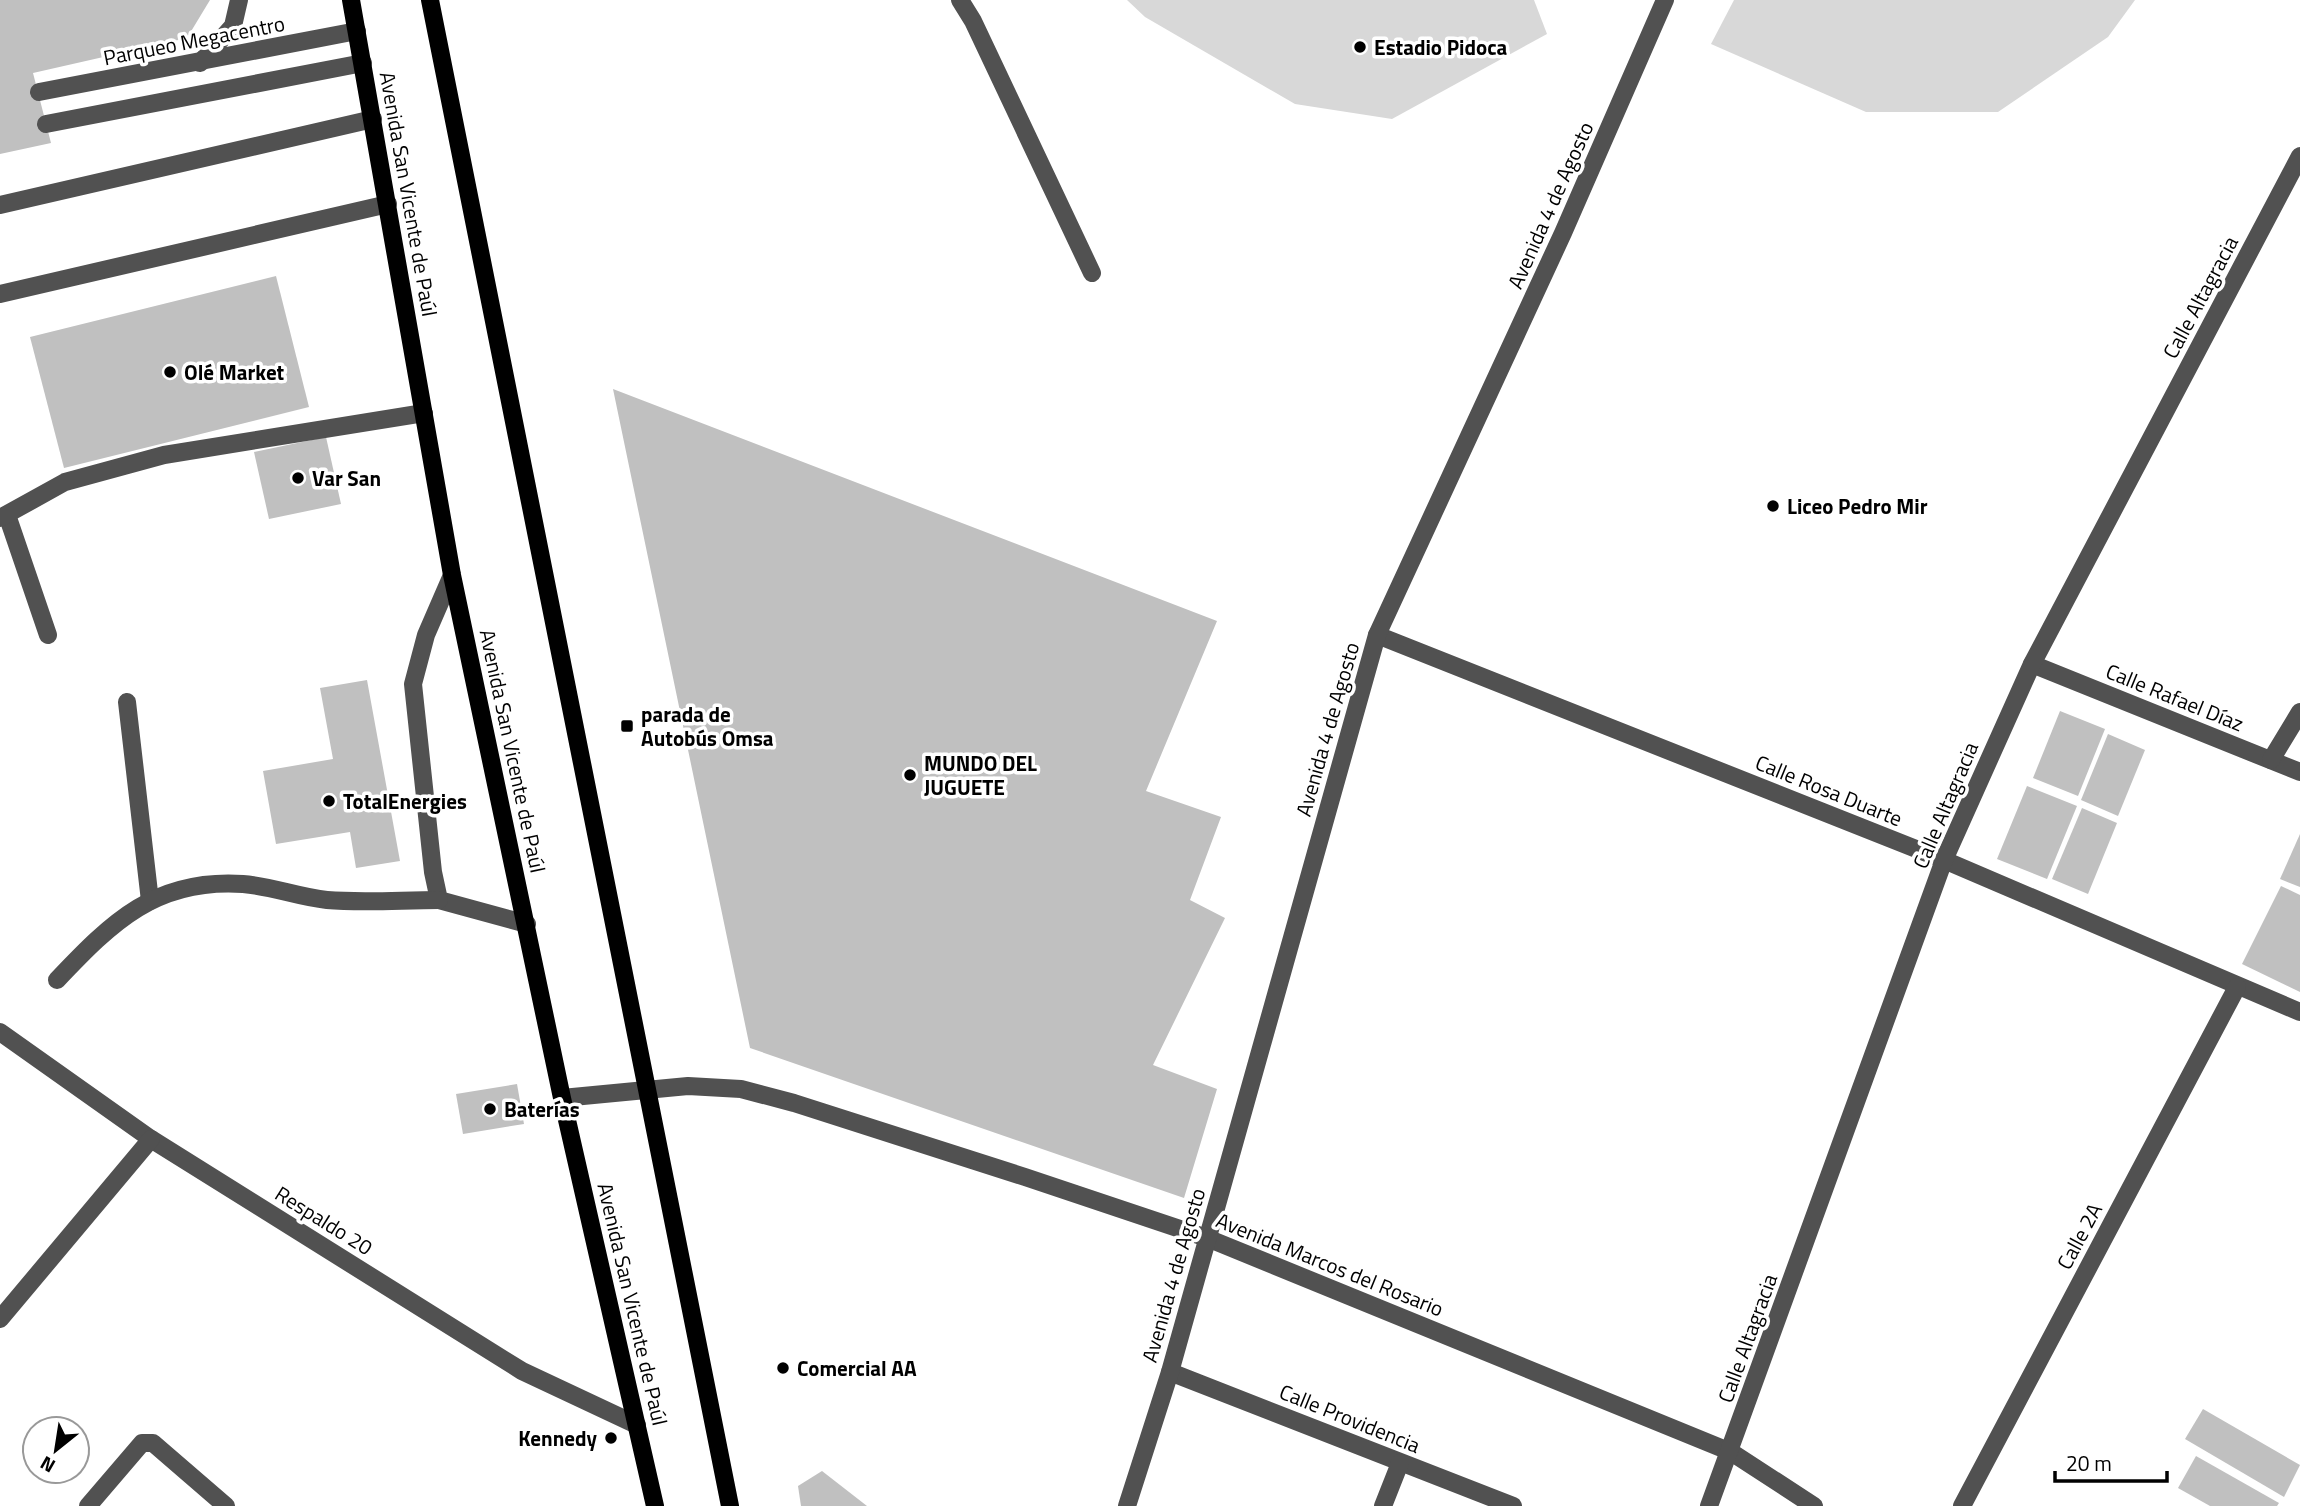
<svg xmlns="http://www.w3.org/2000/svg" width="2300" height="1506" viewBox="0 0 2300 1506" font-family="'Titillium Web',sans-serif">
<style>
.green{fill:#d8d8d8}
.building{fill:#c0c0c0}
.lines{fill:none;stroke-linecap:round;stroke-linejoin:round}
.minor{stroke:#515151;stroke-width:18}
.major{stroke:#000;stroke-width:18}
.poi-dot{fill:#000;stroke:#fff;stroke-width:2.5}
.labels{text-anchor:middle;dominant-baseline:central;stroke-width:7;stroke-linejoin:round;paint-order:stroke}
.street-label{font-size:21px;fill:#000;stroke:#fff}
.poi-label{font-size:21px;font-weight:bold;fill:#000;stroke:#fff;text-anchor:start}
</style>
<rect width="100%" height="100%" fill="#fff"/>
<g class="green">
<path d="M1127 0H1534L1547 34 1392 119 1295 104 1145 17Z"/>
<path d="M1734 0H2135L2108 37 1998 112H1866L1711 44Z"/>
</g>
<g class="building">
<path d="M0 0H210L187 38 33 73 51 143 0 154Z"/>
<path d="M276 276 309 407 64 468 30 337Z"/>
<path d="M613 389 1217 621 1146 791 1221 817 1190 900 1225 918 1153 1065 1217 1089 1184 1198 750 1048Z"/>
<path d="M326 437 341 504 269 519 254 452Z"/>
<path d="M367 680 400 861 356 868 350 832 276 844 263 771 333 759 320 688Z"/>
<path d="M2060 711 2105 729 2078 796 2033 778Z"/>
<path d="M2108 734 2145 750 2118 816 2081 800Z"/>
<path d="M2027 786 2077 806 2047 879 1997 859Z"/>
<path d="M2082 808 2117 823 2088 894 2052 879Z"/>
<path d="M2300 834V887L2280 879Z"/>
<path d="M2281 886 2300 895V992L2242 964Z"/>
<path d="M517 1084 524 1124 463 1134 456 1094Z"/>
<path d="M2203 1409 2300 1465 2284 1497 2185 1439Z"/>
<path d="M2196 1456 2279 1503 2277 1506H2210L2178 1488Z"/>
<path d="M822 1471 867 1506H801L798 1486Z"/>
</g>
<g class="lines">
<g class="minor">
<path d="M960 0 973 21 1092 273"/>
<path d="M200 63 233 26 239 0"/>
<path d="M39 92 357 31"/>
<path d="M46 124 363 63"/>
<path d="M0 205 373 119"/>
<path d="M0 294 388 204"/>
<path d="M7 515 48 635"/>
<path d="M0 518 65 482 164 455 424 413"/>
<path d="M452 575 426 635 413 684 433 872 439 900 527 924"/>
<path d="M1377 635 1944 860 2300 1012"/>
<path d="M2032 664 2300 772"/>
<path d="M127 702 150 901"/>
<path d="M2271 760 2300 712"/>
<path d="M57 980C112 922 156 878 243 884 271 886 298 897 327 900 363 903 402 900 439 900"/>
<path d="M0 1032 151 1139 522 1371 637 1425"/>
<path d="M562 1098 688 1086 741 1089 794 1103 1025 1177 1207 1238 1731 1452 1814 1506"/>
<path d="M0 1319 151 1139"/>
<path d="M1170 1372 1513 1506"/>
<path d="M88 1506 142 1443H153L226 1506"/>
<path d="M1127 1506 1170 1372 1377 635 1563 233 1665 0"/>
<path d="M1383 1506 1400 1463"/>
<path d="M1709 1506 1944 860 2032 664 2300 156"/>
<path d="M1962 1506 2237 987"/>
</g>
<g class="major">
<path d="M351 0 452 575 562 1098 655 1506"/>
<path d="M430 0 730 1506"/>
</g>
</g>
<g class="poi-dot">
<circle cx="1360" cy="47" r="7"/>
<circle cx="170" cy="372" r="7"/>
<circle cx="298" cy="478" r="7"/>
<circle cx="1773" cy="506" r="7"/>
<rect x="620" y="719" width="14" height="14" rx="3.5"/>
<circle cx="910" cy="775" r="7"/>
<circle cx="329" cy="801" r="7"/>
<circle cx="490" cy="1109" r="7"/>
<circle cx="783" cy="1368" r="7"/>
<circle cx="611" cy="1438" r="7"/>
</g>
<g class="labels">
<g class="street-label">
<text transform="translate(194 40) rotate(-11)">Parqueo Megacentro</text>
<text transform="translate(409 194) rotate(80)">Avenida San Vicente de Paúl</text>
<text transform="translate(1550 205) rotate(-66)">Avenida 4 de Agosto</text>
<text transform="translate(2200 297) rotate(-62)">Calle Altagracia</text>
<text transform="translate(2175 697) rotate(22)">Calle Rafael Díaz</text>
<text transform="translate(1327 729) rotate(-74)">Avenida 4 de Agosto</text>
<text transform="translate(513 751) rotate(78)">Avenida San Vicente de Paúl</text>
<text transform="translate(1829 790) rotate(22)">Calle Rosa Duarte</text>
<text transform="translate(1945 805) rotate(-67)">Calle Altagracia</text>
<text transform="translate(324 1220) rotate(32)">Respaldo 20</text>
<text transform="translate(2079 1236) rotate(-62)">Calle 2A</text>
<text transform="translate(1330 1264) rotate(22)">Avenida Marcos del Rosario</text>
<text transform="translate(1173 1275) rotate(-74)">Avenida 4 de Agosto</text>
<text transform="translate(633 1304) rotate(77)">Avenida San Vicente de Paúl</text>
<text transform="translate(1747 1338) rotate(-70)">Calle Altagracia</text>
<text transform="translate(1350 1418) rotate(22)">Calle Providencia</text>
</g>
<g class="poi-label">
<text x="1374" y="47">Estadio Pidoca</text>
<text x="184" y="372">Olé Market</text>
<text x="312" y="478">Var San</text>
<text x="1787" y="506">Liceo Pedro Mir</text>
<text x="641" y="714">parada de<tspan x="641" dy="24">Autobús Omsa</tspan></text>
<text x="924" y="763">MUNDO DEL<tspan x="924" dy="24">JUGUETE</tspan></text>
<text x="343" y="801">TotalEnergies</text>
<text x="504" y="1109">Baterías</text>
<text x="797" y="1368">Comercial AA</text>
<text x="597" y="1438" text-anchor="end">Kennedy</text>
</g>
</g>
<g transform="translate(56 1450) rotate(210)"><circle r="33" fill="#ffffff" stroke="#999999" stroke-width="2"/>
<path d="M0-5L12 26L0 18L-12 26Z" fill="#000000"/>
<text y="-10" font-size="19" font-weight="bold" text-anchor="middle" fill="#000000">N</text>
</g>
<path d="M2055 1471v10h112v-10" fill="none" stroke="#000000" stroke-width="3.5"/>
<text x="2066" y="1471" font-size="21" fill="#000000" stroke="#ffffff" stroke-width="5" paint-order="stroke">20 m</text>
</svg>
